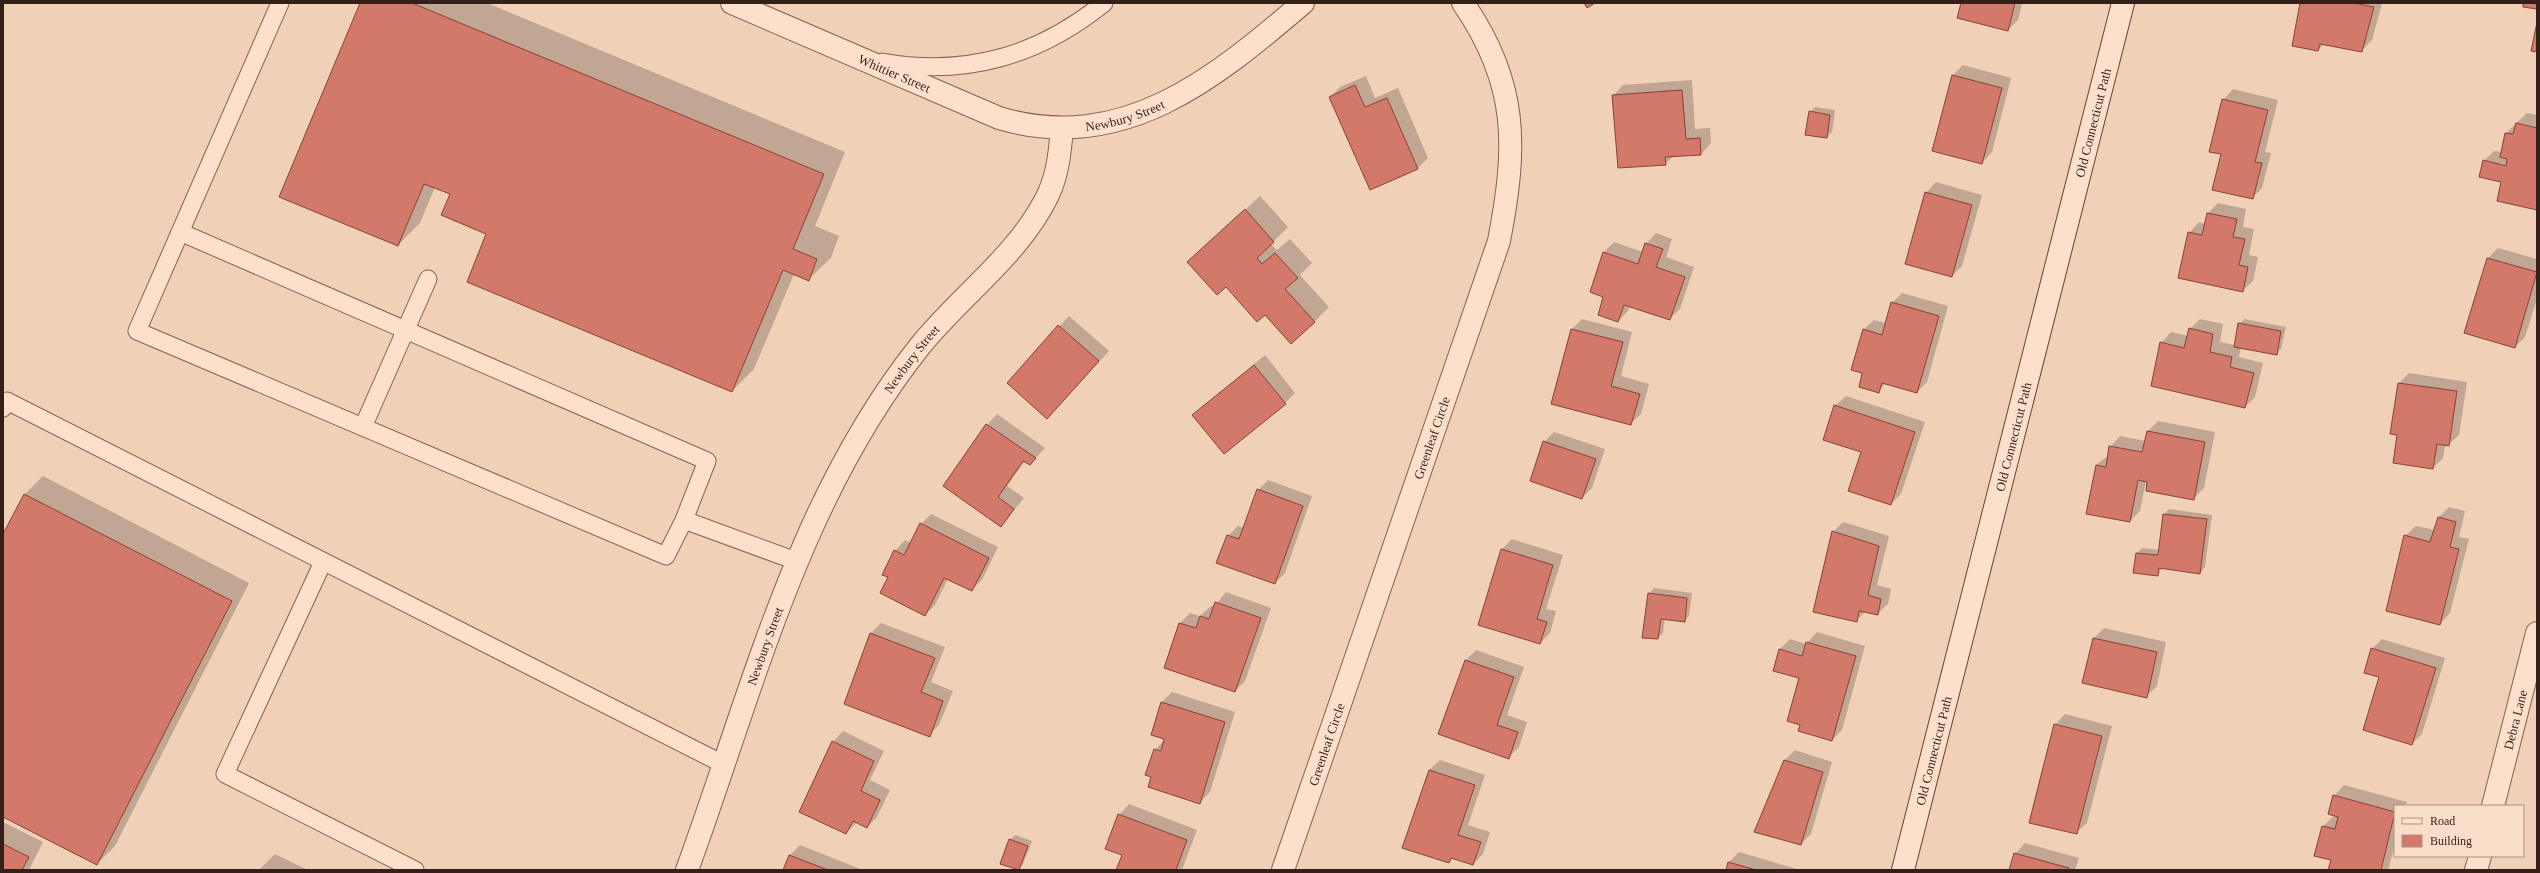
<svg xmlns="http://www.w3.org/2000/svg" width="2540" height="873" viewBox="0 0 2540 873" font-family="Georgia,serif">
<style>
.shadow{fill:#0003}
.building{fill:#d3796a;stroke:#894036}
.lines{fill:none;stroke-linecap:round;stroke-linejoin:round}
.service-casing{stroke:#886052;stroke-width:19}
.minor-casing{stroke:#886052;stroke-width:24}
.tertiary-casing{stroke:#886052;stroke-width:24}
.secondary-casing{stroke:#694136;stroke-width:24}
.service{stroke:#fce0cb;stroke-width:17}
.minor{stroke:#fce0cb;stroke-width:22}
.tertiary{stroke:#fce0cb;stroke-width:22}
.secondary{stroke:#fce0cb;stroke-width:22}
.labels{text-anchor:middle;dominant-baseline:central;stroke-width:4;stroke-linejoin:round;paint-order:stroke}
.street-label{font-size:13px;fill:#351f19;stroke:#f8ddc8}
</style>
<rect width="100%" height="100%" fill="#f1d0b8"/>
<g class="shadow">
<path d="M361 3H487L845 152 815 226 839 236 831 258 808 280 794 274 754 369 732 391 488 233 451 194 435 187 420 223 398 245Z"/>
<path d="M1962 3H2022L2018 20 2008 30Z"/>
<path d="M2301 3H2382L2372 40 2362 50 2324 44 2318 50Z"/>
<path d="M1963 65 2011 78 1992 152 1982 163 1934 150 1953 75Z"/>
<path d="M1366 76 1375 98 1398 88 1428 158 1418 168 1370 189 1330 97 1340 87Z"/>
<path d="M1692 80 1695 129 1710 128 1711 143 1701 154 1674 156 1665 164 1613 96 1623 85Z"/>
<path d="M2233 89 2278 100 2265 152 2271 153 2262 188 2252 198 2222 154 2223 100Z"/>
<path d="M1815 107 1835 110 1832 132 1827 137 1810 112Z"/>
<path d="M2527 113 2537 115V209L2503 181 2484 161 2494 151 2502 152 2506 133Z"/>
<path d="M1936 182 1982 195 1962 266 1952 276 1926 193Z"/>
<path d="M1260 196 1288 227 1271 244 1277 250 1290 239 1312 263 1300 275 1329 307 1314 322 1265 313 1188 262Z"/>
<path d="M2218 203 2246 209 2243 227 2254 229 2249 255 2258 257 2253 281 2242 291 2189 233 2199 222 2205 224 2208 213Z"/>
<path d="M1656 233 1672 239 1666 257 1694 267 1680 309 1669 319 1630 305 1628 311 1618 321 1605 297 1591 292 1604 252 1614 242 1643 252 1646 244Z"/>
<path d="M2498 248 2537 259V299L2525 337 2515 347 2466 333 2488 258Z"/>
<path d="M1902 293 1948 306 1927 382 1917 392 1886 383 1878 391 1864 373 1863 330 1874 320 1886 323 1892 303Z"/>
<path d="M1069 316 1109 351 1047 418 1008 383Z"/>
<path d="M1582 319 1632 332 1621 376 1649 384 1641 414 1630 424 1572 329Z"/>
<path d="M2200 319 2223 324 2220 342 2235 345 2239 324 2244 319 2286 327 2281 349 2276 354 2241 347 2239 357 2263 363 2255 397 2245 407 2161 343 2171 332 2188 336 2190 329Z"/>
<path d="M1265 355 1295 393 1285 403 1193 415Z"/>
<path d="M2409 373 2467 382 2459 435 2448 445H2445L2443 458 2433 468 2399 434V383Z"/>
<path d="M1846 396 1925 422 1901 494 1891 504 1835 406Z"/>
<path d="M997 414 1045 448 1030 464 1025 461 1007 486 1024 498 1001 526 944 486 987 425Z"/>
<path d="M2158 421 2215 432 2204 488 2194 498 2146 481 2140 511 2130 521 2096 465 2109 455 2110 447 2120 436 2146 441 2147 432Z"/>
<path d="M1554 432 1605 449 1592 488 1582 498 1544 442Z"/>
<path d="M43 476 249 583 115 846 97 864 3 815V537L25 494Z"/>
<path d="M1268 480 1312 496 1285 573 1275 583 1228 536 1238 526 1244 528 1258 490Z"/>
<path d="M2449 507 2465 511 2459 537 2469 539 2450 613 2440 624 2405 536 2416 526 2435 530 2439 517Z"/>
<path d="M2169 509 2212 515 2205 567 2200 573 2163 567 2157 575 2137 553 2142 548 2159 550 2164 514Z"/>
<path d="M931 514 998 547 982 580 971 590 948 579 935 605 925 615 890 577 883 574 895 551 905 540 911 543 921 524Z"/>
<path d="M1843 522 1889 536 1877 585 1891 589 1888 604 1877 614 1866 611 1856 621 1833 532Z"/>
<path d="M1512 539 1563 555 1546 609 1556 611 1550 633 1540 643 1502 549Z"/>
<path d="M1654 588 1692 593 1689 616 1684 621 1665 618 1663 633 1658 638 1649 594Z"/>
<path d="M1226 592 1271 608 1245 681 1235 691 1165 667 1180 623 1190 613 1200 616 1211 606 1214 607Z"/>
<path d="M881 623 945 647 931 682 953 691 939 725 929 735 845 703 871 633Z"/>
<path d="M2104 628 2166 642 2157 686 2147 696 2094 638Z"/>
<path d="M1817 632 1865 646 1842 730 1832 740 1801 724 1800 678 1780 649 1790 639 1806 644Z"/>
<path d="M2382 639 2445 658 2422 734 2412 744 2380 677 2372 649Z"/>
<path d="M1476 650 1524 667 1507 715 1527 722 1519 747 1508 758 1466 660Z"/>
<path d="M1172 692 1235 712 1210 792 1200 802 1152 777 1155 750 1166 738 1152 734 1162 702Z"/>
<path d="M2065 714 2112 726 2087 823 2076 833 2055 725Z"/>
<path d="M843 731 884 751 870 780 890 790 877 817 867 827 857 822 846 833 833 742Z"/>
<path d="M1795 750 1832 762 1811 834 1801 844 1756 832 1785 760Z"/>
<path d="M1440 760 1485 775 1468 825 1490 832 1483 854 1473 864 1453 858 1448 862 1404 847 1429 770Z"/>
<path d="M2344 785 2407 802 2406 806H2395V845L2388 870H2329L2332 859 2323 826 2335 815 2334 796Z"/>
<path d="M1129 804 1197 830 1182 870H1117L1123 854 1119 815Z"/>
<path d="M3 822 43 842 29 870H3Z"/>
<path d="M1015 835 1032 841 1023 864 1018 869 1010 840Z"/>
<path d="M2025 843 2079 858 2075 870H2010L2015 854Z"/>
<path d="M800 845 863 870H784L790 855Z"/>
<path d="M1739 852 1800 870H1727L1729 862Z"/>
<path d="M275 854 308 870H259Z"/>
</g>
<g class="building">
<path d="M360 3H412L824 174 793 249 817 259 809 281 783 270 732 392 467 282 486 234 441 215 450 194 424 184 398 246 279 197Z"/>
<path d="M1584 3H1595L1587 8Z"/>
<path d="M1961 3H2015L2008 31 1957 18Z"/>
<path d="M2300 3H2354L2374 7 2362 52 2320 44 2318 51 2292 46Z"/>
<path d="M2523 3H2537V9L2523 7Z"/>
<path d="M2537 22V52L2531 51Z"/>
<path d="M1952 75 2002 88 1982 164 1932 151Z"/>
<path d="M1355 85 1365 107 1387 98 1418 169 1370 190 1329 97Z"/>
<path d="M1682 90 1686 139 1700 138 1701 155 1665 157 1666 165 1618 168 1612 95Z"/>
<path d="M2222 99 2268 110 2255 162 2262 163 2253 199 2212 190 2221 154 2209 152Z"/>
<path d="M1809 111 1830 115 1827 138 1805 135Z"/>
<path d="M2516 123 2537 128V210L2497 201 2501 182 2479 177 2483 160 2506 166 2507 159 2500 157 2505 133 2513 134Z"/>
<path d="M1925 192 1972 205 1952 277 1905 264Z"/>
<path d="M1245 209 1274 242 1257 258 1262 264 1275 253 1298 278 1285 289 1315 322 1291 344 1265 315 1257 322 1226 287 1217 295 1187 262Z"/>
<path d="M2207 213 2237 219 2233 237 2245 239 2239 265 2248 267 2243 292 2178 278 2188 232 2202 235Z"/>
<path d="M1645 243 1663 249 1656 267 1685 277 1670 320 1624 305 1618 322 1598 315 1603 297 1590 292 1603 252 1638 264Z"/>
<path d="M2487 258 2537 272 2515 348 2464 333Z"/>
<path d="M1891 302 1939 316 1917 393 1882 383 1879 393 1859 387 1862 373 1851 370 1863 329 1882 335Z"/>
<path d="M2238 323 2281 331 2277 355 2234 347Z"/>
<path d="M1058 325 1099 361 1047 419 1007 383Z"/>
<path d="M2189 328 2213 334 2210 352 2232 357 2230 367 2254 373 2245 408 2151 386 2160 342 2184 348Z"/>
<path d="M1571 329 1623 342 1611 386 1640 394 1631 425 1551 404Z"/>
<path d="M1254 365 1286 404 1224 454 1192 415Z"/>
<path d="M2398 383 2457 391 2449 446 2437 444 2433 469 2393 463 2397 435 2390 434Z"/>
<path d="M1834 405 1915 432 1891 505 1848 491 1861 452 1823 440Z"/>
<path d="M986 424 1036 458 1030 465 1023 461 998 497 1014 509 1001 527 943 486Z"/>
<path d="M2147 431 2205 442 2194 500 2146 491 2147 482 2138 480 2130 522 2086 514 2096 465 2106 467 2109 446 2142 452Z"/>
<path d="M1543 441 1596 459 1582 499 1530 481Z"/>
<path d="M1257 489 1303 506 1275 584 1216 563 1227 535 1239 539Z"/>
<path d="M24 494 232 601 97 865 3 817V534Z"/>
<path d="M2163 514 2207 519 2200 574 2159 568 2158 576 2133 573 2136 553 2158 555Z"/>
<path d="M2438 517 2456 522 2450 547 2459 549 2440 625 2386 611 2404 535 2430 542Z"/>
<path d="M920 523 989 558 972 591 944 578 925 616 880 593 888 577 882 575 894 550 904 555Z"/>
<path d="M1832 531 1879 546 1868 595 1881 599 1878 615 1859 611 1857 622 1813 612Z"/>
<path d="M1501 549 1553 565 1537 619 1547 622 1540 644 1478 625Z"/>
<path d="M1648 593 1687 598 1685 622 1661 619 1658 639 1642 638Z"/>
<path d="M1215 602 1261 618 1235 692 1164 668 1179 623 1196 628 1200 616 1209 619Z"/>
<path d="M870 633 935 658 921 692 943 701 930 737 844 704Z"/>
<path d="M2093 638 2157 652 2147 698 2082 683Z"/>
<path d="M1806 642 1856 656 1832 741 1798 731 1800 725 1787 721 1799 678 1773 671 1779 649 1802 656Z"/>
<path d="M2371 648 2436 668 2412 745 2363 730 2379 677 2364 673Z"/>
<path d="M1465 660 1514 677 1497 725 1518 732 1509 759 1438 734Z"/>
<path d="M1161 702 1225 722 1200 804 1148 787 1151 777 1145 775 1154 749 1161 751 1164 739 1151 735Z"/>
<path d="M2054 724 2102 736 2077 834 2029 823Z"/>
<path d="M832 741 874 761 861 791 880 800 867 828 853 821 846 834 799 812Z"/>
<path d="M1784 760 1823 772 1801 845 1754 832Z"/>
<path d="M1429 770 1475 785 1458 835 1481 842 1473 865 1451 858 1449 863 1402 848Z"/>
<path d="M2333 795 2395 812 2381 870H2328L2331 860 2314 856 2322 826 2335 829 2338 817 2328 814Z"/>
<path d="M1118 814 1187 840 1176 870H1116L1122 855 1105 849Z"/>
<path d="M1009 839 1028 846 1019 870 1000 864Z"/>
<path d="M3 844 29 857 22 870H3Z"/>
<path d="M2014 853 2069 868V870H2009Z"/>
<path d="M789 855 828 870H783Z"/>
<path d="M1728 862 1756 870H1726Z"/>
</g>
<g class="lines">
<g class="service-casing">
<g id="service">
<path d="M280 3 137 331 666 556 684 520 796 561"/>
<path d="M882 62C966 77 1038 56 1104 3"/>
<path d="M180 232 707 461 684 520"/>
<path d="M3 408 7 401 725 765"/>
<path d="M363 427 428 279"/>
<path d="M323 562 225 774 415 870"/>
</g>
</g>
<g class="minor-casing">
<g id="minor">
<path id="s1" d="M2493 806 2537 633"/>
<path id="s2" d="M687 870C753 690 798 499 920 346 961 295 1019 255 1048 195 1058 174 1060 151 1062 128"/>
<path id="s3" d="M1283 870 1499 241C1517 147 1519 84 1463 3"/>
<path d="M2476 870 2480 856"/>
</g>
</g>
<g class="tertiary-casing">
<g id="tertiary">
<path id="s4" d="M732 3 999 118C1123 155 1215 78 1303 3"/>
</g>
</g>
<g class="secondary-casing">
<g id="secondary">
<path id="s5" d="M1903 870 2123 3"/>
</g>
</g>
<use href="#service" class="service"/>
<use href="#minor" class="minor"/>
<use href="#tertiary" class="tertiary"/>
<use href="#secondary" class="secondary"/>
</g>
<g class="labels">
<g class="street-label">
<text stroke="none"><textPath href="#s4" startOffset="177">Whittier Street</textPath></text>
<text stroke="none"><textPath href="#s4" startOffset="419">Newbury Street</textPath></text>
<text stroke="none"><textPath href="#s5" startOffset="771">Old Connecticut Path</textPath></text>
<text stroke="none"><textPath href="#s2" startOffset="561">Newbury Street</textPath></text>
<text stroke="none"><textPath href="#s5" startOffset="447">Old Connecticut Path</textPath></text>
<text stroke="none"><textPath href="#s3" startOffset="457">Greenleaf Circle</textPath></text>
<text stroke="none"><textPath href="#s2" startOffset="237">Newbury Street</textPath></text>
<text stroke="none"><textPath href="#s1" startOffset="89">Debra Lane</textPath></text>
<text stroke="none"><textPath href="#s3" startOffset="133">Greenleaf Circle</textPath></text>
<text stroke="none"><textPath href="#s5" startOffset="123">Old Connecticut Path</textPath></text>
</g>
</g>
<rect width="2540" height="873" fill="none" stroke="#351f19" stroke-width="8"/>
<rect x="2394" y="805" width="130" height="52" fill="#f8ddc8" stroke="#aa9182"/>
<rect x="2402" y="818" width="20" height="6" fill="#fce0cb" stroke="#aa9182"/>
<text x="2430" y="825" font-size="12" fill="#351f19">Road</text>
<rect x="2402" y="835" width="20" height="12" fill="#d3796a" stroke="#aa9182"/>
<text x="2430" y="845" font-size="12" fill="#351f19">Building</text>
</svg>
